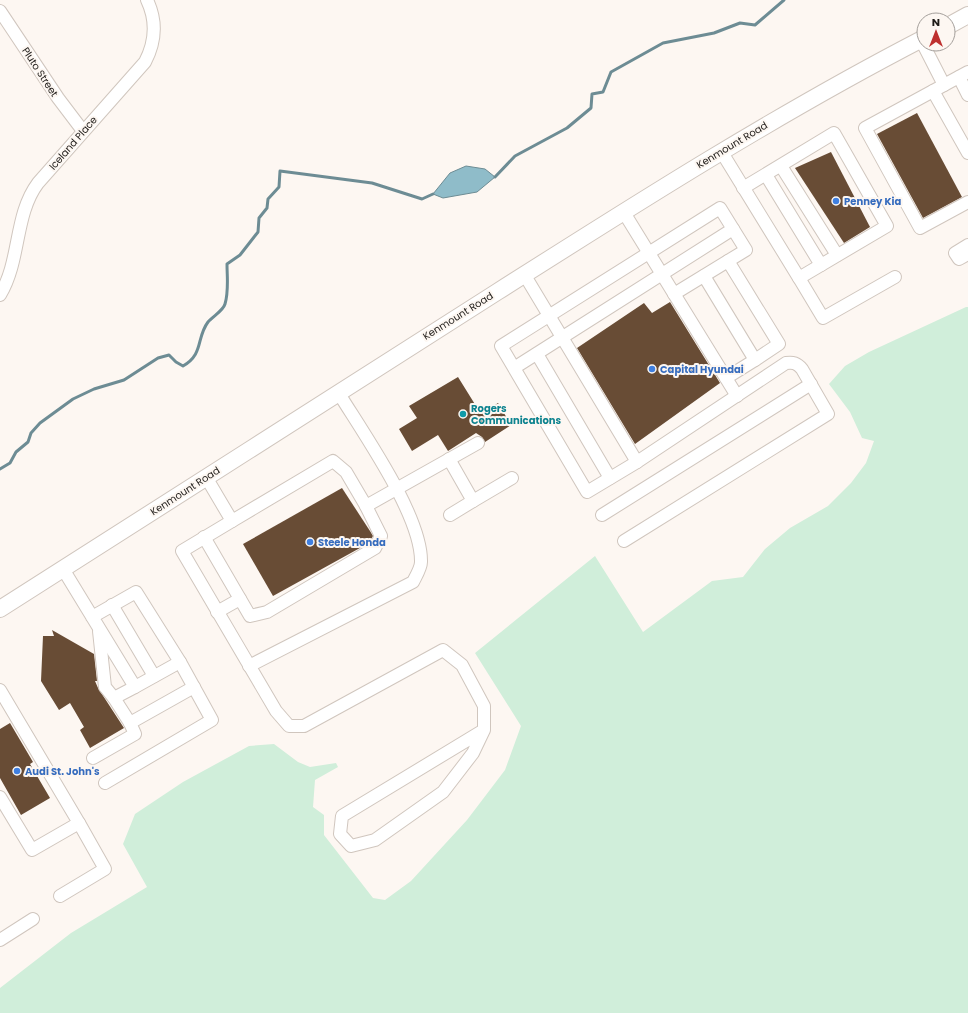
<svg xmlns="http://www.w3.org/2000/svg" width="968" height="1013" viewBox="0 0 968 1013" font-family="Poppins,sans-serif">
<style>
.green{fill:#d0eeda}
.water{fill:#8fbcc9;stroke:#6d8c94}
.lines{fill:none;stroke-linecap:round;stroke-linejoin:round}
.stream{stroke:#6d8c94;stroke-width:3}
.building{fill:#684c35}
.minor-casing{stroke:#d0c6be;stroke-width:14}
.major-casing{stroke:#d0c6be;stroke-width:18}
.minor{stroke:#fff;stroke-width:12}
.major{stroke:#fff;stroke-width:16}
.shop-dot{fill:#3f7fe0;stroke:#fdf7f2;stroke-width:1.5}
.culture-dot{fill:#0f9aa8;stroke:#fdf7f2;stroke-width:1.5}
.labels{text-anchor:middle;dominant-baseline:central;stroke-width:4;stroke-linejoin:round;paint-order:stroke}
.street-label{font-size:10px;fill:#1e1b18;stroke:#fdf7f2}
.shop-label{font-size:10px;font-weight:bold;fill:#366cbe;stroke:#fdf7f2;text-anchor:start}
.culture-label{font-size:10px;font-weight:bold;fill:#0d838f;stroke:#fdf7f2;text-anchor:start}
</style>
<rect width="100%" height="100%" fill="#fdf7f2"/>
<path class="green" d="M966 307H968V1013H0V988L71 933 147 887 123 844 135 814 183 782 249 746 274 744 298 762 310 767 336 763 338 767 315 780 313 807 324 815V835L373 898 385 900 411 881 467 820 505 770 521 726 475 653 595 556 643 632 712 581 743 577 765 549 790 528 828 506 851 483 866 463 874 441 862 438 850 412 829 384 845 366 869 352Z"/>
<path class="water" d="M466 166 485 169 495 177 477 192 443 198 433 194 450 173Z"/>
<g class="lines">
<g class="stream">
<path d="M495 177 515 156 567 128 591 108 592 94 603 92 611 72 663 43 714 33 740 23 755 25 784 0"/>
<path d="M0 469 10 463 16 452 28 442 31 433 40 423 73 399 94 389 124 380 158 358 169 355 176 362 183 366C204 354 196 338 208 322 213 316 223 311 225 304 229 291 227 277 227 264L240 255 258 232 259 218 267 208 268 199 279 187 280 171 372 183 422 199 433 194"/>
</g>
</g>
<g class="building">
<path d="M917 113 962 197 923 218 877 134Z"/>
<path d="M831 152 870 227 844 243 795 168Z"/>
<path d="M670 302 720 383 635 444 577 348 644 303 652 313Z"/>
<path d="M458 377 481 414 498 403 511 425 485 442 482 437 476 433 448 451 438 435 412 451 399 429 417 418 409 406Z"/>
<path d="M342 488 370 531 373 536 369 543 273 596 243 544Z"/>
<path d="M52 630 94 654 97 681H95L98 688 124 728 90 748 80 730 84 727 70 703 59 710 41 681 43 636H54Z"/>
<path d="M10 723 33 762 30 764 50 798 21 815 0 778V729Z"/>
</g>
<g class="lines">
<g class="minor-casing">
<g id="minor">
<path d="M0 11 58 98 83 131"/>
<path d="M921 40 944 85 865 128 920 228 968 202"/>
<path d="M959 77 968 95"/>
<path d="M944 85 968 72"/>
<path d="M933 91 968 153"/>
<path d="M721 151 799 278 821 265 766 175"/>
<path d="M781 166 837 255"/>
<path d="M743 188 834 133 887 226 821 265"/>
<path d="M623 211 737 396"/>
<path d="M968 245 955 253 959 259 968 254"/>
<path d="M728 261 779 344 755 360"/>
<path d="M524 274 637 462"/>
<path d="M704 276 755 360 726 378"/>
<path d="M799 278 823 318 895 277"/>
<path d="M674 294 746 250 733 229"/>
<path d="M0 295C21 260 14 215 38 183L145 62C156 41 157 21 147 0"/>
<path d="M537 354 610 478"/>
<path d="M514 368 733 229 720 208 501 346 587 492 637 462 786 363C793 362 797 363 802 369L828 414 624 541"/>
<path d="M449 459 473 501 450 515"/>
<path d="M206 477 232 521 182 551 276 711 289 726H304L443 650 462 665 484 706V730L342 816 340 834 351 846 375 840 443 792 473 753 484 730"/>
<path d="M473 501 512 478"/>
<path d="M602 515 811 384"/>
<path d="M232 521 333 461 346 472 366 506"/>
<path d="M204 537 250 616 267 612 375 548 381 536 366 506 478 443"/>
<path d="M63 569 135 687 180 662 136 592 92 617"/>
<path d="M112 605 154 676"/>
<path d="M217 612 240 599"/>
<path d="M99 631 105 687 114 698"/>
<path d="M249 666 413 582C416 576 421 568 421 562 422 516 363 433 338 392"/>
<path d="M135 687 114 698 130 723 194 687"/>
<path d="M0 690 79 823 32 850 0 797"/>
<path d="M93 758 135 734 130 723"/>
<path d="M105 783 212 720 180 662"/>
<path d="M60 896 105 869 79 823"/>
<path d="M0 940 33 919"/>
</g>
</g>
<g class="major-casing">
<g id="major">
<path d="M948 26 968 15"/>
<path d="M0 609C166 504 331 397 497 292 637 203 777 114 924 38"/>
</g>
</g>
<use href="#minor" class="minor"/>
<use href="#major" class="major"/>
</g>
<g class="shop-dot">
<circle cx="836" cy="201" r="4"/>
<circle cx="652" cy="369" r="4"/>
<circle cx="310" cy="542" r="4"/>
<circle cx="17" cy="771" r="4"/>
</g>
<circle class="culture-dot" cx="463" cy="414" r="4"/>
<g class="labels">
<g class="street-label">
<text transform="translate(40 72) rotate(57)">Pluto Street</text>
<text transform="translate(73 143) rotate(-49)">Iceland Place</text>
<text transform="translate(732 145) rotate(-31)">Kenmount Road</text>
<text transform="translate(458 316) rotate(-32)">Kenmount Road</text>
<text transform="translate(185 491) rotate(-33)">Kenmount Road</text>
</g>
<g class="shop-label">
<text x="844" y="201">Penney Kia</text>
<text x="660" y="369">Capital Hyundai</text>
<text x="318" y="542">Steele Honda</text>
<text x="25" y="771">Audi St. John's</text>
</g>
<g class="culture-label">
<text x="471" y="408">Rogers<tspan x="471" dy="12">Communications</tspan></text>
</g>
</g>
<g transform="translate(936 32)"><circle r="19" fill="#fdf7f2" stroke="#a49f9b"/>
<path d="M0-3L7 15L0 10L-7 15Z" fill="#be302f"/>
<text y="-6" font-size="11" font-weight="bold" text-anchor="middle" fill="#1e1b18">N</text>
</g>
</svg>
